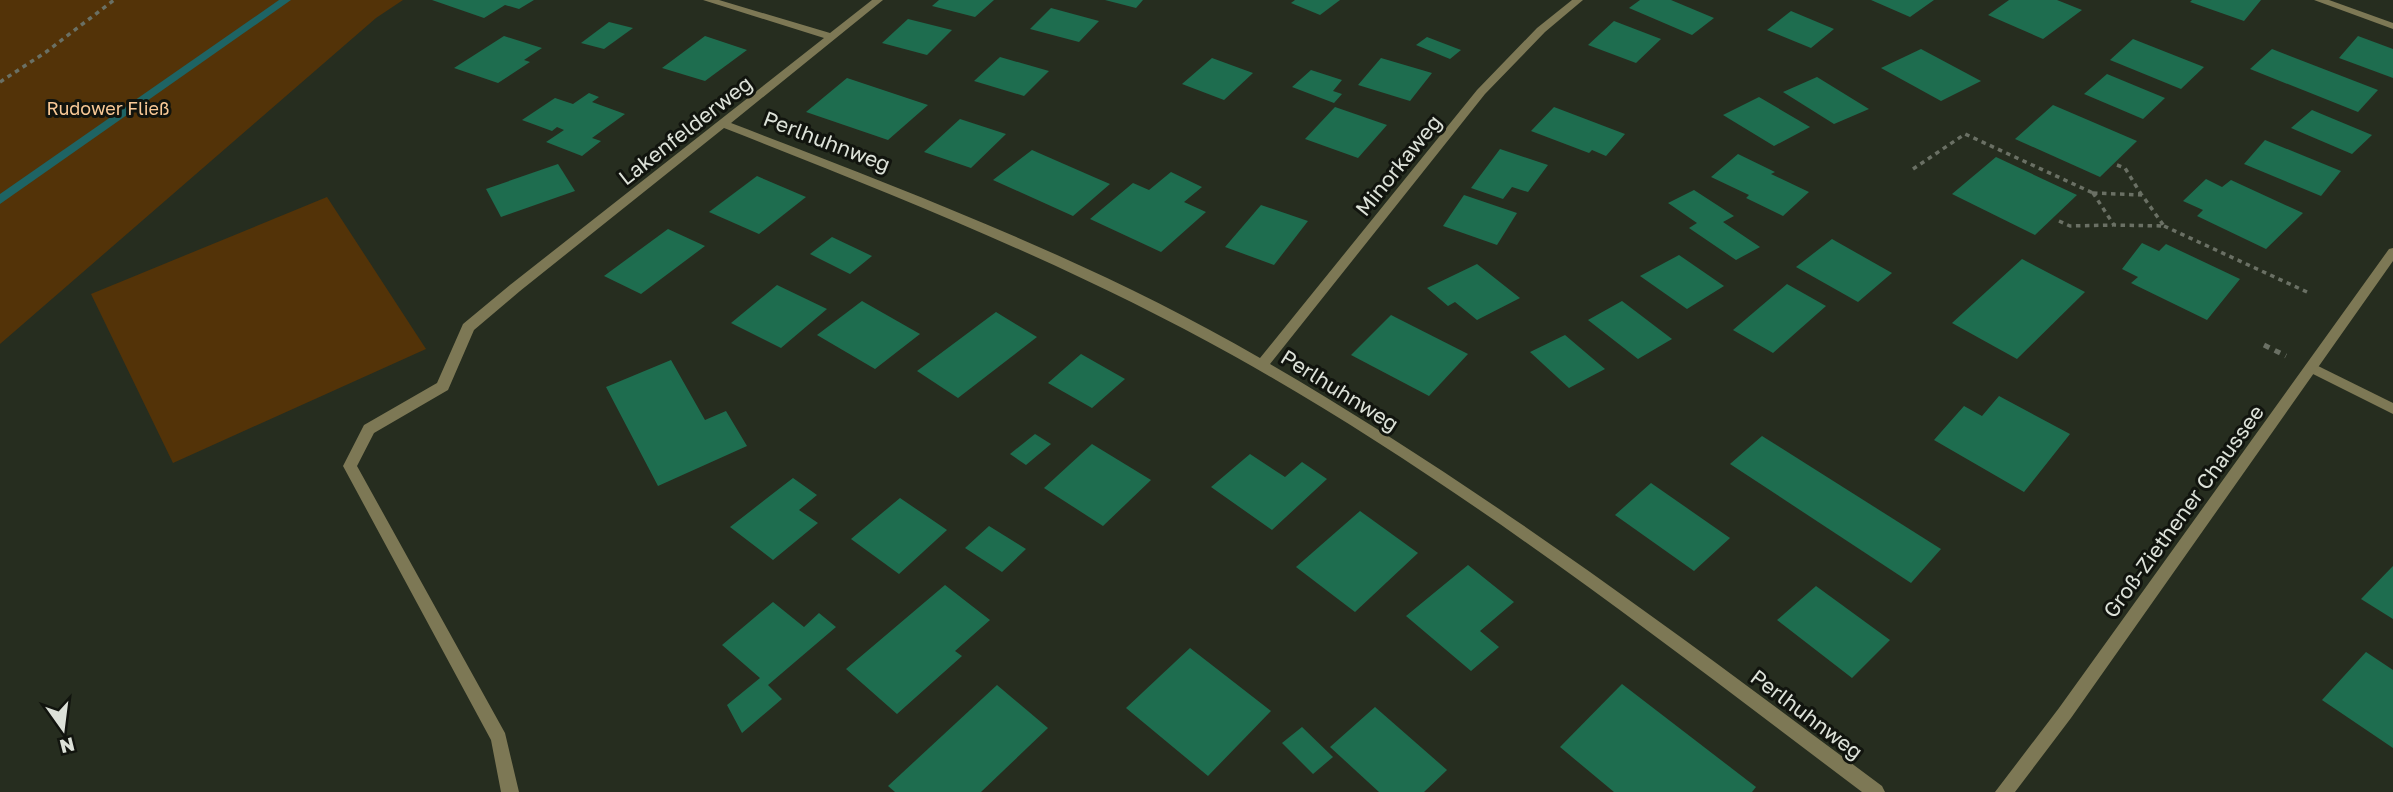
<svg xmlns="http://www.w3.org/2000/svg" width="2393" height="792" viewBox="0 0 2393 792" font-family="'Golos Text',sans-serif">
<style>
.green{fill:#533308}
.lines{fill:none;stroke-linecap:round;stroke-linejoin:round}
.stream{fill:#1e6464;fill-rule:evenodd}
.building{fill:#1e6d4f}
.path-far1{stroke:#6a7064;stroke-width:3.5;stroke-dasharray:4.5 4.5;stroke-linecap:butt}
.path{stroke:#6a7064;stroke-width:5;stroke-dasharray:6 6;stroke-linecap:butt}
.service{fill:#7d7855;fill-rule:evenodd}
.minor{fill:#7d7855;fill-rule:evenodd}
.tertiary{fill:#7d7855;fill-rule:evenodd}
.labels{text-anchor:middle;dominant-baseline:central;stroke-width:6;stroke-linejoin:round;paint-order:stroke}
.far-park-label{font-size:18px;fill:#faca97;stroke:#11140e}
.street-label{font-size:21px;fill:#dde2d9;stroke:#11140e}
</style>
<rect width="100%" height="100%" fill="#262d1f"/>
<g class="green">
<path d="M0 0H403L376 18 0 344Z"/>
<path d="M327 197 426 349 173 463 91 294Z"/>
</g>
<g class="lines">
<path class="stream" d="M279 0H291L0 204V194Z"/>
</g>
<g class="building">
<path d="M432 0H534L519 9 505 5 484 18Z"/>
<path d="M939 0H994L975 17 932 6Z"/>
<path d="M1105 0H1143L1136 8Z"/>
<path d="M1295 0H1340L1320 15 1291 3Z"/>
<path d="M1640 0H1671L1714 18 1692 35 1629 8Z"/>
<path d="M1871 0H1934L1910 17Z"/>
<path d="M2009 0H2057L2082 10 2043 39 1988 15Z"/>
<path d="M2192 0H2261L2244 21 2190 2Z"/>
<path d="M1051 8 1099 21 1079 42 1030 29Z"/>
<path d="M1791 11 1834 29 1811 48 1767 30Z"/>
<path d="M908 19 952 30 927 55 882 43Z"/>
<path d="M1614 21 1661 39 1636 63 1588 45Z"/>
<path d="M609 22 633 28 604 49 581 43Z"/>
<path d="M504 36 542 48 524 60 530 62 498 83 454 68Z"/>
<path d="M705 36 747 50 705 81 662 68Z"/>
<path d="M2358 36 2393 49V78L2339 58Z"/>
<path d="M1427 37 1461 50 1450 59 1416 45Z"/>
<path d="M2133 39 2204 67 2181 89 2110 60Z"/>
<path d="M1921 49 1981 81 1941 101 1881 68Z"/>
<path d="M2272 49 2378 90 2358 112 2250 69Z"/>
<path d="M1000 57 1049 71 1024 96 974 81Z"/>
<path d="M1212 58 1253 73 1224 100 1182 84Z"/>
<path d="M1381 58 1432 73 1410 101 1358 85Z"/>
<path d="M1311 70 1342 80 1333 91 1342 94 1334 103 1292 87Z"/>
<path d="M2107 74 2165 98 2143 119 2084 94Z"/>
<path d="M1817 77 1869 109 1834 124 1783 92Z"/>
<path d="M847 78 928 105 888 140 806 112Z"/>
<path d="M589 93 599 97 592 102 625 114 592 138 601 141 582 156 546 142 564 130 557 127 552 131 522 120 555 98 573 104Z"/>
<path d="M1759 97 1810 127 1774 146 1723 115Z"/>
<path d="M2053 105 2137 141 2100 177 2015 139Z"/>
<path d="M1335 107 1387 125 1358 158 1305 139Z"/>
<path d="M1554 107 1625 134 1606 156 1592 150 1589 153 1531 131Z"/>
<path d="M2312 110 2372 135 2352 154 2291 128Z"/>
<path d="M960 119 1006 134 971 168 924 152Z"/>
<path d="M2265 140 2341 171 2321 196 2244 164Z"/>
<path d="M1500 149 1548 165 1528 192 1512 187 1503 199 1471 188Z"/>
<path d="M1032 150 1096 178 1110 184 1073 216 993 180Z"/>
<path d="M1738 154 1775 172 1771 174 1809 192 1783 216 1746 198 1749 195 1711 177Z"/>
<path d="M1996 157 2077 195 2035 235 1952 194Z"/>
<path d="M558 164 575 191 501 217 486 189Z"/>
<path d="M1171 172 1202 187 1184 202 1206 212 1161 252 1090 219 1133 183 1149 190Z"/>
<path d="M757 176 806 197 759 234 709 212Z"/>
<path d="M2206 179 2222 187 2231 180 2303 213 2266 249 2197 216 2203 210 2183 201Z"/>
<path d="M1694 190 1734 216 1723 222 1760 247 1736 260 1689 228 1697 223 1668 203Z"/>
<path d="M1464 195 1517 213 1497 245 1443 226Z"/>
<path d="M1261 205 1308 221 1274 265 1225 247Z"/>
<path d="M668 229 705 246 641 294 604 276Z"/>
<path d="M832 237 872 256 850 274 810 254Z"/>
<path d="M1832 239 1892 273 1858 302 1796 267Z"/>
<path d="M2142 243 2159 251 2166 244 2240 279 2207 320 2131 283 2138 277 2122 269Z"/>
<path d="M1679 255 1724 286 1687 309 1640 276Z"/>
<path d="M2022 259 2085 292 2017 359 1952 323Z"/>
<path d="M1477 264 1520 298 1477 320 1455 302 1448 306 1427 288Z"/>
<path d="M1787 284 1826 306 1773 353 1733 330Z"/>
<path d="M777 285 827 309 781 348 731 323Z"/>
<path d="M862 301 920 334 875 369 817 335Z"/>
<path d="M1622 301 1672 339 1638 359 1588 320Z"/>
<path d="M996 312 1037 337 958 398 917 371Z"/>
<path d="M1391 315 1468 354 1429 396 1351 355Z"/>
<path d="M1565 335 1605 369 1569 388 1530 352Z"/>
<path d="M1081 354 1125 379 1092 408 1048 383Z"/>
<path d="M671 360 705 420 726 411 747 446 658 486 606 387Z"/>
<path d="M1999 396 2070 434 2024 492 1934 440 1964 406 1982 416Z"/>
<path d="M1035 434 1051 444 1026 465 1010 454Z"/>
<path d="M1762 436 1941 549 1911 583 1730 464Z"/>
<path d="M1092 444 1151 480 1103 526 1044 488Z"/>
<path d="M1250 454 1285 477 1302 462 1327 479 1272 530 1211 487Z"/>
<path d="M793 478 817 495 799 510 818 523 773 560 730 527Z"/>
<path d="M1651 483 1730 538 1694 571 1615 515Z"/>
<path d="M900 498 947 530 899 574 851 539Z"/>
<path d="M1360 511 1418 553 1355 612 1296 567Z"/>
<path d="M989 526 1026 549 1002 572 965 548Z"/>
<path d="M1468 565 1514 602 1480 631 1499 647 1471 671 1406 616Z"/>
<path d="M2393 566V619L2361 599Z"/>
<path d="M945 585 990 620 955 651 962 656 897 714 846 669Z"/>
<path d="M1816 586 1890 640 1852 678 1777 620Z"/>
<path d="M773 602 804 627 819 613 836 627 768 685 782 699 742 733 727 705 760 678 722 645Z"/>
<path d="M1190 648 1271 711 1208 776 1126 708Z"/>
<path d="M2366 652 2393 670V748L2322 700Z"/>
<path d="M1622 684 1756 787 1752 792H1614L1560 747Z"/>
<path d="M997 685 1048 728 981 792H895L888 786Z"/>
<path d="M1375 707 1447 770 1424 792H1379L1330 747Z"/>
<path d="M1302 727 1333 757 1313 774 1282 743Z"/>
</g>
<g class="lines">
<g class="path-far1">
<path d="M0 82 46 52 114 0"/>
<path d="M2117 165 2125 168 2141 194"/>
<path d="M1913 169 1965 134 2093 193"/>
<path d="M2093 193 2142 195 2164 226 2114 225Z"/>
<path d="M2059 221 2070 226 2113 225"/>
<path d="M2164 226 2307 292"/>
</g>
<path class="path" d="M2264 345 2286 356"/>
<path class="service" d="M515 284 521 288 520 291 474 330 448 390 374 433 357 466 505 733 519 792H501L491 740 343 466 364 425 437 383 463 324 510 285Z"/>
<g class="minor">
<path d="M703 0H719L830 33 872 0H883L731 123C910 192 1093 261 1260 358L1477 90 1537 28 1572 0H1583L1545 32 1485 94 1270 364C1485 489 1683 638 1882 786L1885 792H1862C1659 639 1456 480 1234 356 1071 265 897 196 724 128L520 291H510L509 288 510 285 824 38Z"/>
<path d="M2314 0H2329L2393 23V29Z"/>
<path d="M2312 363 2393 403V414L2307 371 2305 368Z"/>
</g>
<path class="tertiary" d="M2393 248V261L2071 718 2015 792H1995L2059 708 2389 249Z"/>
</g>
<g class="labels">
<g class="far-park-label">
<text x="108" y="108">Rudower Fließ</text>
</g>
<g class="street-label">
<text transform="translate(685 130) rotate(-38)">Lakenfelderweg</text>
<text transform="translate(827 141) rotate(21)">Perlhuhnweg</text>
<text transform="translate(1398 165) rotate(-51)">Minorkaweg</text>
<text transform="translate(1340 390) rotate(32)">Perlhuhnweg</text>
<text transform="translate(2183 511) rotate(-54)">Groß-Ziethener Chaussee</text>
<text transform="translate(1807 714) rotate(37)">Perlhuhnweg</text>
</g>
</g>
<g transform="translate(63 729) rotate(166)" stroke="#11140e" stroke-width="5" paint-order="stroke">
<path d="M0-5L12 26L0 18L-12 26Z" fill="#dde2d9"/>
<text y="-10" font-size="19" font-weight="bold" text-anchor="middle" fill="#dde2d9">N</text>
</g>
</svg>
